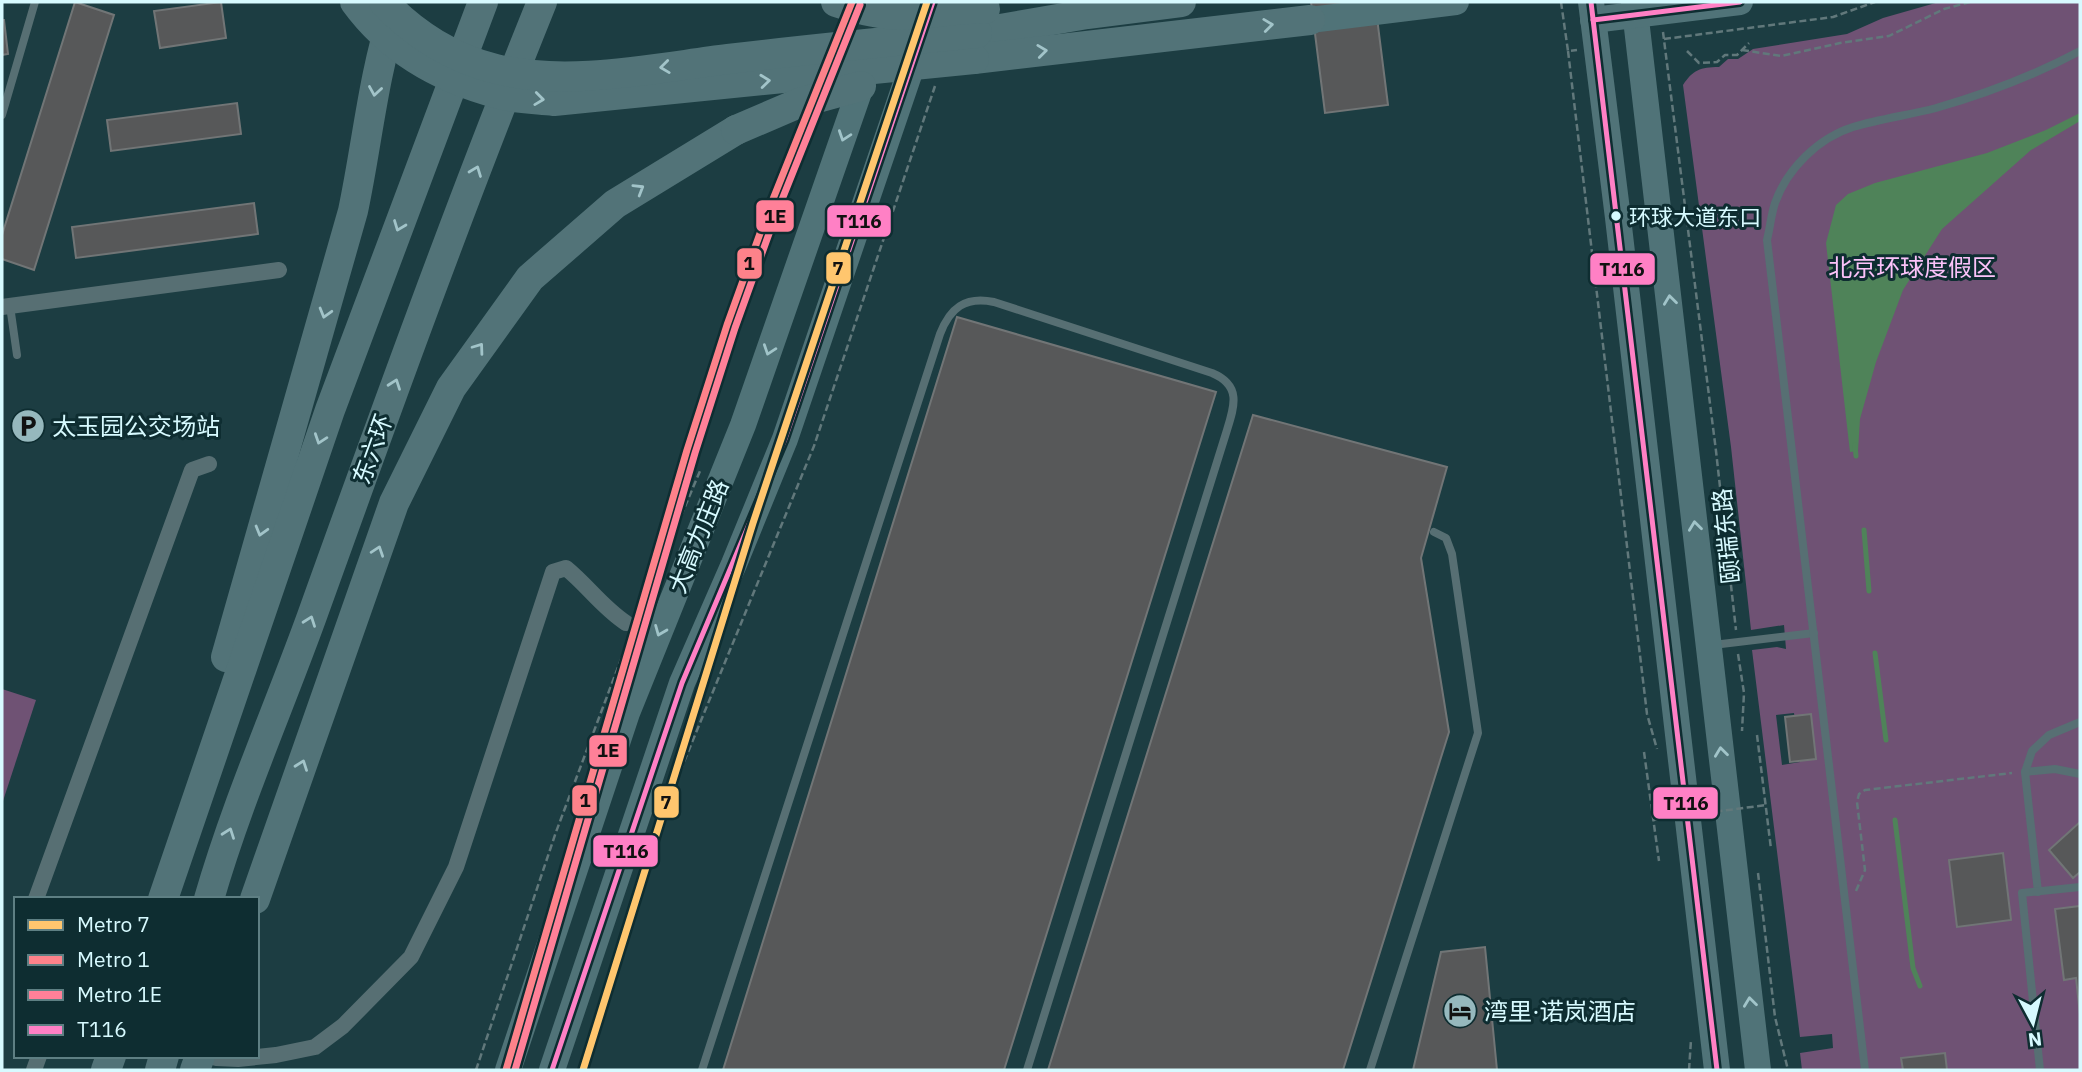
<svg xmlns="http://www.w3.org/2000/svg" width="2082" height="1072" viewBox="0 0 2082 1072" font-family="'IBM Plex Sans','Noto Sans SC',sans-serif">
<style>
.green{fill:#6f5274;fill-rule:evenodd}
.water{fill:#4f8359}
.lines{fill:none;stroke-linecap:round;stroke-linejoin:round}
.stream{stroke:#4f8359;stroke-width:5}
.building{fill:#575859;stroke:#717576;stroke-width:2}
.path{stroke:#61787b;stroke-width:2.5;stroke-dasharray:7 3.5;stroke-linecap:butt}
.lane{stroke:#576f73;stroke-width:8}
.street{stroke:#576f73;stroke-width:16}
.primary{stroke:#507378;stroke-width:26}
.highway{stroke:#527378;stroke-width:30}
.path-bridge{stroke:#61787b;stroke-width:2.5;stroke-dasharray:7 3.5;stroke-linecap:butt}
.highway-bridge{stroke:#527378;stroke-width:30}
.bus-1-casing{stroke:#0e2d31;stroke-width:10}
.bus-1{stroke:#ff80c5;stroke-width:5}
.metro-1-casing{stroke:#0e2d31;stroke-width:12}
.metro-2-casing{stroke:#0e2d31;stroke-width:12}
.metro-3-casing{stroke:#0e2d31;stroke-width:12}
.metro-1{stroke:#ffc66e;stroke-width:7}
.metro-2{stroke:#fd828a;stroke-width:7}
.metro-3{stroke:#ff8098;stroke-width:7}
.oneway{stroke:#a2c4c9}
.oneway2{stroke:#a1c4c9}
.bus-dot{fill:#d7faff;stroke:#0e2d31;stroke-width:2.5}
.labels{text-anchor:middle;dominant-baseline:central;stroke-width:6;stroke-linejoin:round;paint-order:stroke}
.bus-label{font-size:22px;fill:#d7faff;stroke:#0e2d31;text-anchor:start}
.park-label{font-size:24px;fill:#fbc2f9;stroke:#0e2d31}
.poi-label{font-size:24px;fill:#d7faff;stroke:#0e2d31;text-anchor:start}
.street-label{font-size:24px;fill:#d7faff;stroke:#0e2d31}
.line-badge{stroke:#0e2d31;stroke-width:2.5}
.pale-badge-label{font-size:19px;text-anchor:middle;font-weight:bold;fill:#111}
</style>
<rect width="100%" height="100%" fill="#1c3d42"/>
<g class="green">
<path d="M1939 2H2080V1070H1802L1800 1053 1833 1048 1832 1034 1800 1037 1752 650 1777 647 1786 649 1784 625 1751 630 1731 447 1683 85C1693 70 1700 67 1719 67L1728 59H1738L1753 49 1847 34 1883 18ZM1794 713 1800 762 1782 765 1776 715Z"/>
<path d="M2 689 36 700 2 804Z"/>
</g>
<path class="water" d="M2080 113V121L2031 150 1942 229 1903 290 1876 362 1860 419 1858 451 1850 452 1826 243 1836 205 1848 194 1875 183 1987 153 2046 130Z"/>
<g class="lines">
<g class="stream">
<path d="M1855 445 1856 456"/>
<path d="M1864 530 1869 591"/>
<path d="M1875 653 1886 740"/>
<path d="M1895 820 1913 968 1920 986"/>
</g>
</g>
<g class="building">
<path d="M75 2 114 15 34 270 2 259V235Z"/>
<path d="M221 2 226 38 160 48 154 11Z"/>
<path d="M1311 2H1375L1388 105 1325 113Z"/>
<path d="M2 20H4L8 54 2 55Z"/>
<path d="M237 103 241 134 111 151 107 120Z"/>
<path d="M254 203 258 234 76 258 72 227Z"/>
<path d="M957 317 1216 392 1004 1070H723Z"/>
<path d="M1253 415 1447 467 1421 558 1449 732 1343 1070H1048Z"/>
<path d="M1811 714 1816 759 1790 762 1785 717Z"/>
<path d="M2080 822V872L2073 878 2049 850Z"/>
<path d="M2003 853 2011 920 1957 927 1949 860Z"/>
<path d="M2080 906V1015L2076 978 2064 980 2055 909Z"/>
<path d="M1485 947 1497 1070H1413L1441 952Z"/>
<path d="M1945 1053 1947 1070H1903L1901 1058Z"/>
</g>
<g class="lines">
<g class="path">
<path d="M1561 2 1568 51 1577 50"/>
<path d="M1663 32 1716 451 1736 630"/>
<path d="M1664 39 1833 17 1875 2"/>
<path d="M1742 50 1781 56 1840 43 1889 36 1944 9 1970 2"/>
<path d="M1568 51 1647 714 1657 749"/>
<path d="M1687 51 1699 63 1717 62 1725 55H1737L1749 43"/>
<path d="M640 613 700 471"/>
<path d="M1738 654 1744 693 1742 731"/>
<path d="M1757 735 1771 849"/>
<path d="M1644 752 1659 861"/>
<path d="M1758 873 1775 1017 1788 1070"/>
<path d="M1856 891 1865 870 1857 802 1859 794 1865 790 2012 773"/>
<path d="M476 1070 556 832 629 638"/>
<path d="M581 1070 672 791 814 446 935 86"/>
<path d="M1689 1070 1691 1040"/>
</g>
<g class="lane">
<path d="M2 115 35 2"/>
<path d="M10 306 17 355"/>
<path d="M1713 645 1814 633"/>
<path d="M2025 772 2055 769 2080 774"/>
<path d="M2038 892 2025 772 2032 751 2049 735 2080 722"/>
<path d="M702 1070 940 334C950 308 965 296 994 302L1212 373C1241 385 1235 405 1227 430L1027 1070"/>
<path d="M1370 1070 1478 733 1452 554 1446 538 1434 532"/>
<path d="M1865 1070 1767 240C1770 228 1771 215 1775 203 1787 169 1818 138 1853 127 1880 119 1909 115 1936 108 1985 94 2035 75 2080 51"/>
<path d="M2040 1070 2022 893 2080 887"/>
</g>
<g class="street">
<path d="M2 307 279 270"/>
<path d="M36 899 192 470 209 464"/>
<path d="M216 1058 238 1059 276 1055 315 1047 343 1026 411 957 456 867 553 572 566 568C588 586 602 607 626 623"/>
<path d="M34 1070 39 1056"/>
</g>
<g class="primary">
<path d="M1591 2 1618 218 1717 1070"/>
<path d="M1634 2 1758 1070"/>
<path d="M1310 20 1456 2"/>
<path d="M1593 20 1740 2"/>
<path d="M508 1070 627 713 743 425 867 69"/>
<path d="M552 1070 682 683 734 564 785 439 918 48"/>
</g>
<g class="highway">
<path d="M977 33 1087 14 1181 2"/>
<path d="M974 59 1310 20"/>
<path d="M226 657 353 211C367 145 373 76 394 12"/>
<path d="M163 899 330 410 483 2"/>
<path d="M209 899C237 802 278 710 312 616 386 410 460 205 542 2"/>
<path d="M255 899 394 503 451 388 530 278 615 204 736 130"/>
<path d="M106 1070 111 1056"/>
<path d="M160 1070 164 1056"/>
<path d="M195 1070 200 1056"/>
</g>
<path class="path-bridge" d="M1653 820 1766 805"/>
<g class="highway-bridge">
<path d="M355 2C390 50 442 79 499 94 517 99 536 99 554 101L974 59"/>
<path d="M384 2C413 34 454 59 496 69 568 87 655 68 728 59 811 49 894 41 977 33"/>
<path d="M836 2C857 9 879 15 902 15 930 15 957 7 985 9"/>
<path d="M736 130 799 103 861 86"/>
</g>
<g class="bus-1-casing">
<g id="bus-1">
<path d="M1591 2 1717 1070"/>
<path d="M1593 20 1740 2"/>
<path d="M552 1070 682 683 785 439 933 2"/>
</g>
</g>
<use href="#bus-1" class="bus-1"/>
<g class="metro-1-casing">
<path id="metro-1" d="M583 1070 753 523 927 2"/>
</g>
<g class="metro-2-casing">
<path id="metro-2" d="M506 1070 687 450 727 325 767 214 852 2"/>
</g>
<g class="metro-3-casing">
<path id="metro-3" d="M515 1070 695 453 735 328 775 217 860 5"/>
</g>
<use href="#metro-1" class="metro-1"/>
<use href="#metro-2" class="metro-2"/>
<use href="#metro-3" class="metro-3"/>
</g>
<defs><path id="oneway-chevron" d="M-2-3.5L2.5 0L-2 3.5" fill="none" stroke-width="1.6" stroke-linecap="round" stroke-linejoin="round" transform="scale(1.75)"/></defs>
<g class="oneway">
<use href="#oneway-chevron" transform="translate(1268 25) rotate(-7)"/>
<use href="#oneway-chevron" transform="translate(1042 51) rotate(-7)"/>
<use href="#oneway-chevron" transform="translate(665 67) rotate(173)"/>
<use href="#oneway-chevron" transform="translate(765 81) rotate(-6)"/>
<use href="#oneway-chevron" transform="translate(375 91) rotate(99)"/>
<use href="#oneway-chevron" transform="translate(539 99) rotate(7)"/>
<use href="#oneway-chevron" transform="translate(476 171) rotate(-69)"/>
<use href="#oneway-chevron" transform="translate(639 189) rotate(-31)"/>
<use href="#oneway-chevron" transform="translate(399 226) rotate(111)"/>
<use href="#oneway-chevron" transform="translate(325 313) rotate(106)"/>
<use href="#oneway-chevron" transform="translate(479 348) rotate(-54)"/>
<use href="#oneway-chevron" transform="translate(395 384) rotate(-70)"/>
<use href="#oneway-chevron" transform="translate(320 439) rotate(109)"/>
<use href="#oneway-chevron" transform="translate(261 531) rotate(106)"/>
<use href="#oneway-chevron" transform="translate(378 551) rotate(-71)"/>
<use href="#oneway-chevron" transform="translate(310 621) rotate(-70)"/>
<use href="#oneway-chevron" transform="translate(302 765) rotate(-70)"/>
<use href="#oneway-chevron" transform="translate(229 833) rotate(-70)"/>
</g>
<g class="oneway2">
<use href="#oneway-chevron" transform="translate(844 136) rotate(109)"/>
<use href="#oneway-chevron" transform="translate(1670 300) rotate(-97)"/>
<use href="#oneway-chevron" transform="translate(769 350) rotate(109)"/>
<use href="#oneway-chevron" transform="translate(1695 526) rotate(-97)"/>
<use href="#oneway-chevron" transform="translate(660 631) rotate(112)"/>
<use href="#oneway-chevron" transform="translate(1721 752) rotate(-97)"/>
<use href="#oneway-chevron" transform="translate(1750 1002) rotate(-97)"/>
</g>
<defs>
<g id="parking-disc" transform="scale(1.75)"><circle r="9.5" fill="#96b8bd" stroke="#0e2d31"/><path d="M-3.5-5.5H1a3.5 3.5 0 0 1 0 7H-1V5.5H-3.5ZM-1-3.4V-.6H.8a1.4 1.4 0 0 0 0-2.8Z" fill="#111"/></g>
<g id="hotel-disc" transform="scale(1.75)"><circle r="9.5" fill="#96b8bd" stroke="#0e2d31"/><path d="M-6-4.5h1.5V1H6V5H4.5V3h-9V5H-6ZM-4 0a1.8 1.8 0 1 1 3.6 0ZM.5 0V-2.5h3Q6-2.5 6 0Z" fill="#111"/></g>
</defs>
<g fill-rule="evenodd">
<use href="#parking-disc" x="28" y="426"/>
<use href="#hotel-disc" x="1460" y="1011"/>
</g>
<circle class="bus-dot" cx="1616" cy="216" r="6"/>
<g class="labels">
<g class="bus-label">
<text x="1629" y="216">环球大道东口</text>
</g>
<g class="park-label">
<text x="1912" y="267">北京环球度假区</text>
</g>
<g class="poi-label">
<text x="52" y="426">太玉园公交场站</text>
<text x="1484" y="1011">湾里·诺岚酒店</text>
</g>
<g class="street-label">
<text transform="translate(372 449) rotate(-70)">东六环</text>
<text transform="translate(698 536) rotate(-68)">大高力庄路</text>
<text transform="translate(1726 536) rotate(-96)">颐瑞东路</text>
</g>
</g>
<g class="line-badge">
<rect x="755" y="199" width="40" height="34" rx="7" fill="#ff8098"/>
<rect x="826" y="204" width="66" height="34" rx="7" fill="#ff80c5"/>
<rect x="736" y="247" width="27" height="33" rx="7" fill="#fd828a"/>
<rect x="825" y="251" width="27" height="34" rx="7" fill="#ffc66e"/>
<rect x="1589" y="252" width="67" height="34" rx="7" fill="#ff80c5"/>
<rect x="588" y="734" width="40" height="34" rx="7" fill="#ff8098"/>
<rect x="571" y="784" width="27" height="33" rx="7" fill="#fd828a"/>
<rect x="653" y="785" width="27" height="34" rx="7" fill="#ffc66e"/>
<rect x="1652" y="786" width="67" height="34" rx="7" fill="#ff80c5"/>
<rect x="592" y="834" width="67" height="34" rx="7" fill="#ff80c5"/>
</g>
<g class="pale-badge-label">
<text x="775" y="223">1E</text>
<text x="859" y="228">T116</text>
<text x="749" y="270">1</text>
<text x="838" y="275">7</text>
<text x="1622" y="276">T116</text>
<text x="608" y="757">1E</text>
<text x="585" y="807">1</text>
<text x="666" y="809">7</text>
<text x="1686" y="810">T116</text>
<text x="626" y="858">T116</text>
</g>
<rect width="2082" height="1072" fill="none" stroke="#d7faff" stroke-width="7"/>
<rect x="14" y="897" width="245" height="161" fill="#0e2d31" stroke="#5e7f83" stroke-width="2"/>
<rect x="28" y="920" width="35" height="10" fill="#ffc66e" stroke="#5e7f83" stroke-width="2"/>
<text x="77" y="932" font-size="21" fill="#d7faff">Metro 7</text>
<rect x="28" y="955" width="35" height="10" fill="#fd828a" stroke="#5e7f83" stroke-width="2"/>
<text x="77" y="967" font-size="21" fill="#d7faff">Metro 1</text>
<rect x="28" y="990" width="35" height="10" fill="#ff8098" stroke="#5e7f83" stroke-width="2"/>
<text x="77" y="1002" font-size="21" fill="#d7faff">Metro 1E</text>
<rect x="28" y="1025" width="35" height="10" fill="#ff80c5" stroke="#5e7f83" stroke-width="2"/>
<text x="77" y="1037" font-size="21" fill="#d7faff">T116</text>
<g transform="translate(2033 1023) rotate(173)" stroke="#0e2d31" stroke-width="5" paint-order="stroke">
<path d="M0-5L12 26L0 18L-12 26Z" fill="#d7faff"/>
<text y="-10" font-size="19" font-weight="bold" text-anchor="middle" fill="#d7faff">N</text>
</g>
</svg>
